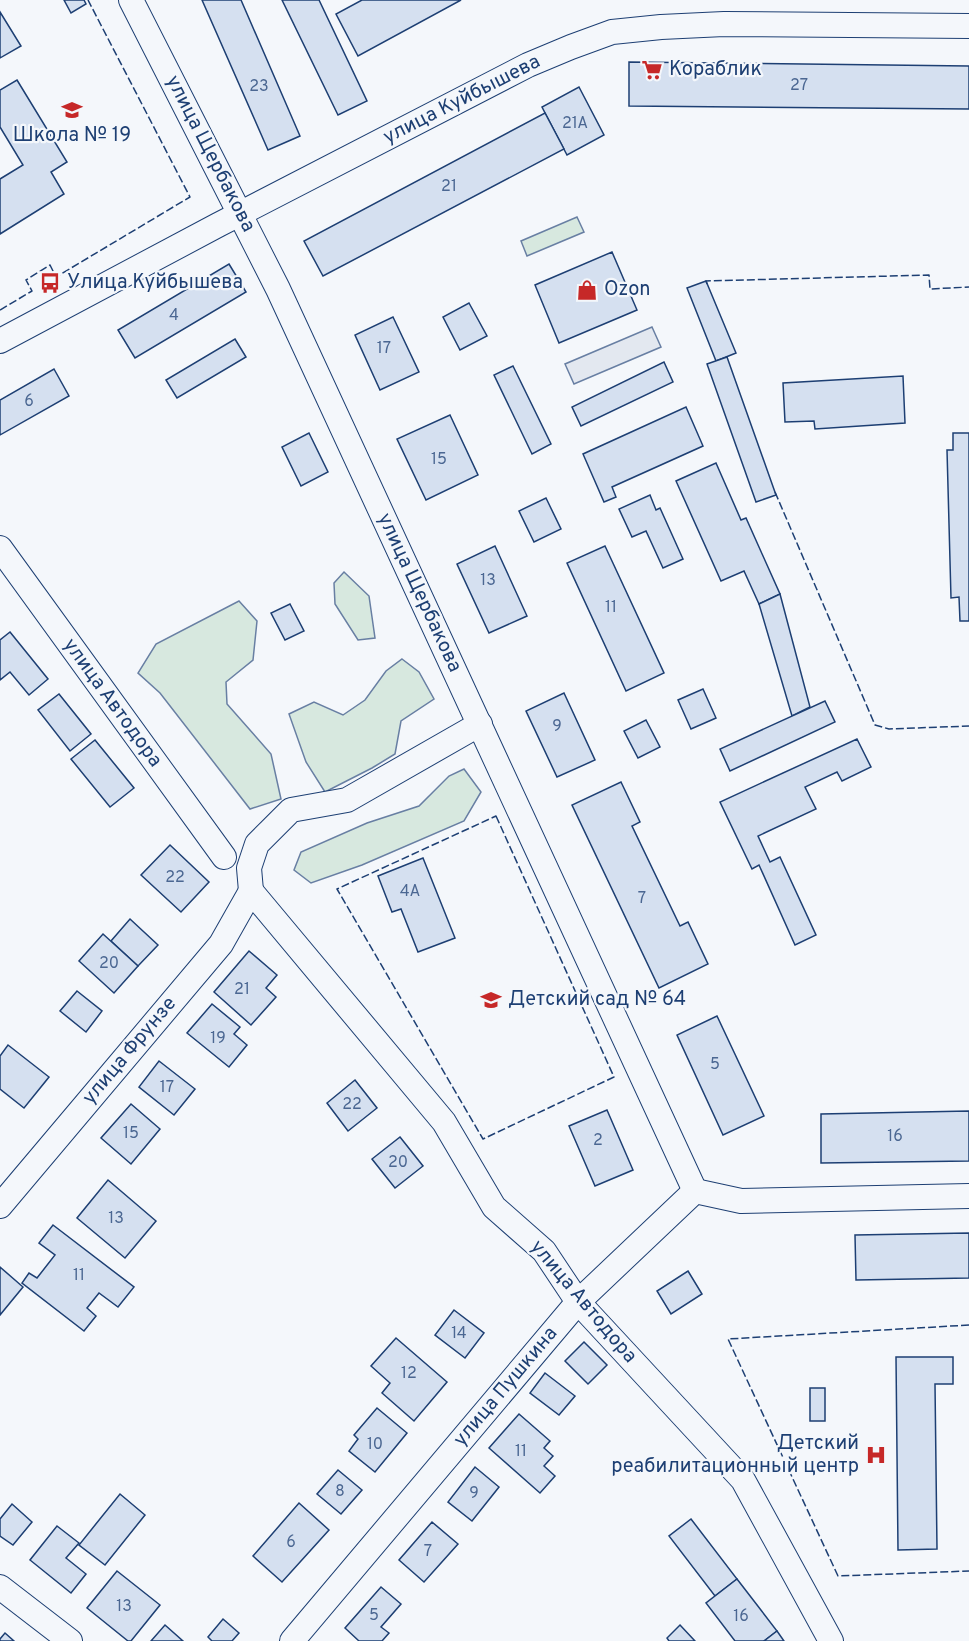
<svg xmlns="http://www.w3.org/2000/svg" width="969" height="1641" viewBox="0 0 969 1641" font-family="Overpass,sans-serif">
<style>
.green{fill:#d7e8df;stroke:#687fa3;stroke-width:1.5}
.parking{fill:#e3e8f0;stroke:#687fa3;stroke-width:1.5}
.building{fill:#d5e0f0;stroke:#1d3f73;stroke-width:1.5}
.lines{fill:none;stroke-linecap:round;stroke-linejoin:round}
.minor-casing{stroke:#1d3f73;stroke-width:26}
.minor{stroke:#f4f7fb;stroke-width:24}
.fence{stroke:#1d3f73;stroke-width:1.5;stroke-dasharray:8 3;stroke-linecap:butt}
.labels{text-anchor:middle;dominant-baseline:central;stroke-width:4.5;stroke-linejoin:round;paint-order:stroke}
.number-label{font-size:16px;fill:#4b6792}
.poi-label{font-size:20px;fill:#1d3f73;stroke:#f4f7fb;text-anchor:start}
.street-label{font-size:20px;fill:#1d3f73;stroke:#f4f7fb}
</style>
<rect width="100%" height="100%" fill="#f4f7fb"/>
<g class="green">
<path d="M577 217 584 232 527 256 521 241Z"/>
<path d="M344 572 369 596 375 638 358 640 335 604 334 583Z"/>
<path d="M239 601 257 621 253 660 226 682 227 704 271 754 281 799 250 809 160 693 138 673 156 644Z"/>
<path d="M402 659 419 672 434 699 401 721 395 754 372 768 325 792 306 762 289 714 314 702 343 715 365 700 386 671Z"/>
<path d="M464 769 481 792 464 821 362 865 311 883 294 870 301 852 367 823 419 806 449 776Z"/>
</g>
<path class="parking" d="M652 327 661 347 574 384 565 364Z"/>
<g class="building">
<path d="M64 0H84L86 4 71 13Z"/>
<path d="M202 0H241L300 136 268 150Z"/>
<path d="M282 0H319L367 101 338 115Z"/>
<path d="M362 0H461L358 56 336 14Z"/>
<path d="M0 12 21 46 0 58Z"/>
<path d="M629 62 969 66V109L629 106Z"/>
<path d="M17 80 67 162 51 172 64 194 0 234V179L23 165 0 127V90Z"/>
<path d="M579 87 604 135 567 155 542 107Z"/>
<path d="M545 113 564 149 323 276 304 241Z"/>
<path d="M612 252 637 310 559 343 535 285Z"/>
<path d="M229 264 246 292 135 358 118 330Z"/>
<path d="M706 281 736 353 716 361 687 288Z"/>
<path d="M469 303 487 336 460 350 443 317Z"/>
<path d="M393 317 419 372 380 390 355 335Z"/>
<path d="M235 339 246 357 177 398 166 380Z"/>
<path d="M727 357 776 495 756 502 707 364Z"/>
<path d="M664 362 673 382 581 426 572 407Z"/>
<path d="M513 366 551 444 532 454 494 375Z"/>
<path d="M54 369 69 396 0 435V400Z"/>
<path d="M903 376 905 423 815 429 814 421 785 422 783 383Z"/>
<path d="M686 407 703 446 612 487 616 497 604 502 583 454Z"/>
<path d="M450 415 478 475 426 500 397 439Z"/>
<path d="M309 433 328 472 301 486 282 447Z"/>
<path d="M953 433H969V621H960L959 597 951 598 947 450H953Z"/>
<path d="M716 463 741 520 746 518 780 594 759 604 744 571 721 581 676 481Z"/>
<path d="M650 495 656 510 660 508 683 559 663 568 646 531 632 537 619 509Z"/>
<path d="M546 498 561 529 534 542 519 511Z"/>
<path d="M495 546 527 616 489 633 457 564Z"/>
<path d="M605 546 664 673 626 691 567 563Z"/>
<path d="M780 594 810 707 792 716 759 604Z"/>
<path d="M290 604 304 631 285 640 271 613Z"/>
<path d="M10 632 48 679 29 695 10 672 0 680V640Z"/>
<path d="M703 689 716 718 691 729 678 700Z"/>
<path d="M564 693 595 760 557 777 526 711Z"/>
<path d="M59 694 91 734 70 751 38 710Z"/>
<path d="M825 701 835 722 730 771 720 749Z"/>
<path d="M646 720 660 747 638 758 624 731Z"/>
<path d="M857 739 871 767 842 781 837 772 805 787 816 809 758 836 770 862 780 857 816 935 795 945 759 865 752 869 720 802Z"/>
<path d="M95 740 134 788 110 807 71 759Z"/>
<path d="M621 782 640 822 632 826 680 926 688 922 708 964 659 988 572 805Z"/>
<path d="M170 845 209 882 181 912 141 875Z"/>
<path d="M423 858 455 938 418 952 401 909 392 912 378 876Z"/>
<path d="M130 919 158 945 138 966 111 941Z"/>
<path d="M103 934 138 966 114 993 79 961Z"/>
<path d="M249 951 277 975 266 988 276 997 251 1025 214 992Z"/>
<path d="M77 991 102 1011 86 1032 60 1011Z"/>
<path d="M212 1004 240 1027 234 1034 247 1045 229 1067 187 1033Z"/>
<path d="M717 1016 764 1116 723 1135 677 1035Z"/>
<path d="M8 1045 49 1077 24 1108 0 1089V1056Z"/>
<path d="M159 1061 195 1089 174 1115 139 1087Z"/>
<path d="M355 1080 377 1108 348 1131 327 1103Z"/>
<path d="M131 1104 160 1129 131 1164 101 1138Z"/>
<path d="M607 1110 633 1170 595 1186 569 1126Z"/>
<path d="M969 1111V1161L821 1163V1114Z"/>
<path d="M400 1137 423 1166 395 1188 372 1159Z"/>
<path d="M108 1180 156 1221 125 1258 77 1218Z"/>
<path d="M53 1225 134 1287 118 1307 99 1293 87 1308 96 1316 84 1331 22 1283 29 1273 37 1278 55 1255 39 1243Z"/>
<path d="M969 1233V1278L856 1280 855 1235Z"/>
<path d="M0 1267 23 1287 0 1315Z"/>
<path d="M688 1271 702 1294 671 1314 657 1291Z"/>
<path d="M454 1310 484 1333 465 1358 435 1335Z"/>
<path d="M396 1338 447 1382 414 1421 382 1393 390 1383 371 1366Z"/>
<path d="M584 1342 607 1365 588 1384 565 1361Z"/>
<path d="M896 1357H953V1384H935L937 1549 898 1550Z"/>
<path d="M545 1373 575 1396 559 1415 530 1393Z"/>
<rect x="810" y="1388" width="15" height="33"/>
<path d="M377 1408 407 1433 375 1472 349 1451 358 1439 354 1435Z"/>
<path d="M519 1414 550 1441 544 1448 553 1456 544 1466 555 1476 540 1493 489 1448Z"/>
<path d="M475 1467 499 1487 472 1521 448 1502Z"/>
<path d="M338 1470 362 1490 341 1514 317 1494Z"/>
<path d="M120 1494 145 1515 105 1565 79 1545Z"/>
<path d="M299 1503 329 1530 282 1582 253 1556Z"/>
<path d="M12 1504 32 1522 13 1545 0 1536V1519Z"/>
<path d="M691 1519 737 1579 715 1596 669 1536Z"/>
<path d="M432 1522 458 1544 424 1582 399 1560Z"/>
<path d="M57 1526 79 1543 66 1558 86 1574 71 1593 30 1560Z"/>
<path d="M117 1571 160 1605 131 1641H128L87 1608Z"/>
<path d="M737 1579 777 1631 764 1641H735L706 1603Z"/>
<path d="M381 1587 401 1604 381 1627 389 1633 382 1641H359L345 1628Z"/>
<path d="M223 1619 239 1633 232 1641H212L208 1637Z"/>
<path d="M165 1625 183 1641H151Z"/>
<path d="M680 1625 695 1641H669L667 1638Z"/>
<path d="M777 1631 784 1641H764Z"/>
<path d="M5 1633 14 1641H0V1639Z"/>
</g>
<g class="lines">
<g class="minor-casing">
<g id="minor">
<path d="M131 0 278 289 695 1191"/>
<path d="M0 341 218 225 528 65 571 47 612 32 661 27 724 24 969 26"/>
<path d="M0 548 224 857"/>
<path d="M251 891 444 1122 494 1207 544 1251 578 1302 743 1480 831 1641"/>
<path d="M251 891 249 868 257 844 291 810 347 800 480 724"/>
<path d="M695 1191 741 1201 969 1196"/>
<path d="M0 1206 221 944 251 891"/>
<path d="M0 1587 70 1641"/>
<path d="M292 1641 578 1302 695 1191"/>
</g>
</g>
<use href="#minor" class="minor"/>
<g class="fence">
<path d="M707 284 706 281 929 275 930 289 969 287"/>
<path d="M0 310 32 291 26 280 50 265 56 277 190 197 88 0"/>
<path d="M775 492 875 725 889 729 969 726"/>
<path d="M496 816 614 1077 483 1139 337 889Z"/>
<path d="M969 1325 728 1339 838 1576 969 1571"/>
</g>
</g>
<defs>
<g id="supermarket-bare" transform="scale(1.62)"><path d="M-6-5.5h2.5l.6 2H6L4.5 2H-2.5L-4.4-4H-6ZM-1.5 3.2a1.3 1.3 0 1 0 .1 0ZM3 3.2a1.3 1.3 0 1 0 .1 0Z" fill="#c62828" stroke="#f4f7fb" stroke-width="2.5" paint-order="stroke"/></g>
<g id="school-bare" transform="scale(1.62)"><path d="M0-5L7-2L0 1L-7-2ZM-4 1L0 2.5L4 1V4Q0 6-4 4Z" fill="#c62828" stroke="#f4f7fb" stroke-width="2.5" paint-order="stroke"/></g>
<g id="bus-bare" transform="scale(1.62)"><path d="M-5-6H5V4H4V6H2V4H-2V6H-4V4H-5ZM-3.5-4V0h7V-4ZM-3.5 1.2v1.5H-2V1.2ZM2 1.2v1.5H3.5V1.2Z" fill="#c62828" stroke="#f4f7fb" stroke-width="2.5" paint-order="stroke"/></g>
<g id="shop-bare" transform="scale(1.62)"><path d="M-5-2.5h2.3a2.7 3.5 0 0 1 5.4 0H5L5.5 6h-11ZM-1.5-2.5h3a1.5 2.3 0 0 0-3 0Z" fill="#c62828" stroke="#f4f7fb" stroke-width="2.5" paint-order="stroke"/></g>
<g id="hospital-bare" transform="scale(1.62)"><path d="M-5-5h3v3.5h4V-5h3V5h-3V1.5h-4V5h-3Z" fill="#c62828" stroke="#f4f7fb" stroke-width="2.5" paint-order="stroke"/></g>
</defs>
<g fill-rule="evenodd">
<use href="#supermarket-bare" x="652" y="70"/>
<use href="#school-bare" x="72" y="110"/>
<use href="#bus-bare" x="50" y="283"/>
<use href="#shop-bare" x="587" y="290"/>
<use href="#school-bare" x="491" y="1000"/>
<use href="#hospital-bare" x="876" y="1455"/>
</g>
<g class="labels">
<g class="number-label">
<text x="799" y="86">27</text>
<text x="259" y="87">23</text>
<text x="575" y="124">21А</text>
<text x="449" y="187">21</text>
<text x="174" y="316">4</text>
<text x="384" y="349">17</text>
<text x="29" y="402">6</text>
<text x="439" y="460">15</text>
<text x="488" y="581">13</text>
<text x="611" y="608">11</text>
<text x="557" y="727">9</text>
<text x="175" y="878">22</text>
<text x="410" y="892">4А</text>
<text x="642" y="899">7</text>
<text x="109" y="964">20</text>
<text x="242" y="990">21</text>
<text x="218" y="1039">19</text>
<text x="715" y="1065">5</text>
<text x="167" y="1088">17</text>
<text x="352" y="1105">22</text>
<text x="131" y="1134">15</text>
<text x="895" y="1137">16</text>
<text x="598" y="1141">2</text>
<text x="398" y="1163">20</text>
<text x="116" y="1219">13</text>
<text x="79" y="1276">11</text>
<text x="459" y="1334">14</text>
<text x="409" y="1374">12</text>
<text x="375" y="1445">10</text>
<text x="521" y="1452">11</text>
<text x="340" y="1492">8</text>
<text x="474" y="1494">9</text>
<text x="291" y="1543">6</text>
<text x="428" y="1552">7</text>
<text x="124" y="1607">13</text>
<text x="374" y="1616">5</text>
<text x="741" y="1617">16</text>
</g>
<g class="poi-label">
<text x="669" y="70">Кораблик</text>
<text x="72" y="136" text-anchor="middle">Школа № 19</text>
<text x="67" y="283">Улица Куйбышева</text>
<text x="604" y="290">Ozon</text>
<text x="508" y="1000">Детский сад № 64</text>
<text x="859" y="1444" text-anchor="end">Детский<tspan x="859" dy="23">реабилитационный центр</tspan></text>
</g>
<g class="street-label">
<text transform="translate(462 100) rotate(-27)">улица Куйбышева</text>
<text transform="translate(210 154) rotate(63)">улица Щербакова</text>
<text transform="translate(419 593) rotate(65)">улица Щербакова</text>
<text transform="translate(112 703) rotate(54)">улица Автодора</text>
<text transform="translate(130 1051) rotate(-50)">улица Фрунзе</text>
<text transform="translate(583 1302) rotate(50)">улица Автодора</text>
<text transform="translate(506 1387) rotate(-50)">улица Пушкина</text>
</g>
</g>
</svg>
